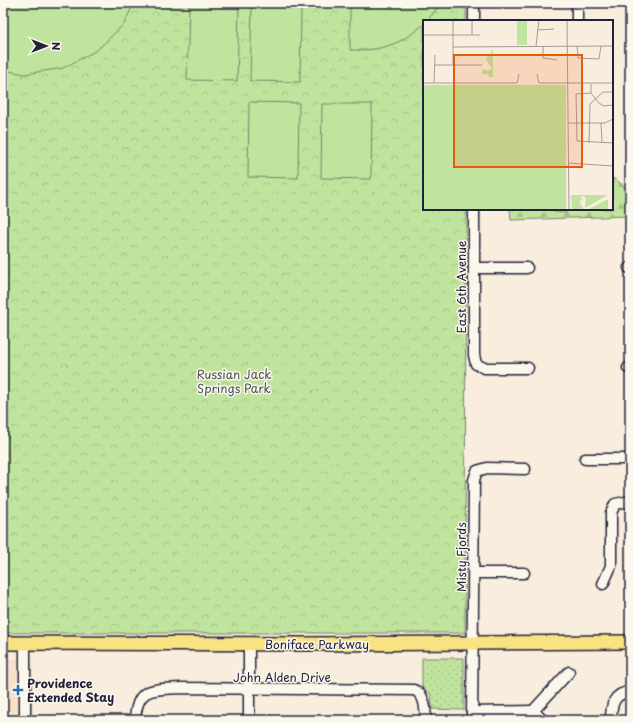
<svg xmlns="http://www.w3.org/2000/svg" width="633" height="723" viewBox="0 0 633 723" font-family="'Playpen Sans',sans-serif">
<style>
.built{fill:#f7e1cb}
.grass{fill:url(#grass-dots);stroke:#71836c}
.forest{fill:url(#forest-firs);stroke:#71836c}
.park{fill:url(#park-crowns);stroke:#71836c}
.pitch{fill:#c0e49d;stroke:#71836c}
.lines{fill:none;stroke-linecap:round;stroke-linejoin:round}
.minor-casing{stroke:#22223b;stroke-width:13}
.major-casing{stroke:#22223b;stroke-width:16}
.minor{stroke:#fbf7ec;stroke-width:10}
.major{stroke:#f8e281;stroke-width:13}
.poi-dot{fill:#1f6fb2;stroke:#fbf7ec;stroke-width:1.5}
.labels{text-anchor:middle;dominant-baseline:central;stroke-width:3;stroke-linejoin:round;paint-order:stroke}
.street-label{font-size:12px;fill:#22223b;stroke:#fbf7ec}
.park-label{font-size:12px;fill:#4a5254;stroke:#fbf7ec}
.poi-label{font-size:12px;font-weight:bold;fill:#22223b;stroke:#fbf7ec;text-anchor:start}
.inset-road{fill:none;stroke:#a39c9c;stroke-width:1}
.view{fill:#e8590c;fill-opacity:0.15;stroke:#e8590c;stroke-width:2}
.inset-edge{fill:none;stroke:#22223b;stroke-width:2}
</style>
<defs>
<pattern id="grass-dots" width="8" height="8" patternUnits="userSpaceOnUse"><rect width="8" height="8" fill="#c0e49d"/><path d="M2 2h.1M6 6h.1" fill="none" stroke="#a5c388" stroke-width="1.8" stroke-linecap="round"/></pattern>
<pattern id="forest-firs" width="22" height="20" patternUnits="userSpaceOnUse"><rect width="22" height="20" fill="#c0e49d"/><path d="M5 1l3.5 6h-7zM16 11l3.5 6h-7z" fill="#a5c388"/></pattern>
<pattern id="park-crowns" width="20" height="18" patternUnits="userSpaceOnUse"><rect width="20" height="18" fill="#c0e49d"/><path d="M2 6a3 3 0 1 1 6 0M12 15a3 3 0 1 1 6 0" fill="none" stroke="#a5c388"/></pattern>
</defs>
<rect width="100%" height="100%" fill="#f9eddd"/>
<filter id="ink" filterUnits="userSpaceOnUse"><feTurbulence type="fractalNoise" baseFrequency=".025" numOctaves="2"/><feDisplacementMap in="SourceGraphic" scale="8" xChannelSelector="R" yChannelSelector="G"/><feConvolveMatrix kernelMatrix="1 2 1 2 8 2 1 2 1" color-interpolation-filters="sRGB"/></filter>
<g filter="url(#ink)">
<rect class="built" x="3" y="659" width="30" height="61"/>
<path class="grass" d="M422 658H464V710L432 709 431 694 422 689Z"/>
<path class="forest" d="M613 178 627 188 630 216 511 220 510 209H552L553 212 566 213 568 209H612Z"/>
<path class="park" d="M3 3H466V21H424V209H466L465 633H3Z"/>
<g class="pitch">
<path d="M3 3H134L124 24 97 50 63 68 25 74 3 70Z"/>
<path d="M350 3H441L427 21H424V24C400 45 381 51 350 50Z"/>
<path d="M189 5 239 6 237 81 187 80Z"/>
<path d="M252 6 301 7 300 82 250 81Z"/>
<path d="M249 102 299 103 298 178 248 177Z"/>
<path d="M322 104H372L371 179 321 178Z"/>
</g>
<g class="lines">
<g class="minor-casing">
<g id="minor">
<path d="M474 3V21"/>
<path d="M577 21V3"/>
<path d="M474 209V355L476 364 484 368H528"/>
<path d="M474 268H527"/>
<path d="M629 268H630"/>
<path d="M628 368H630"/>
<path d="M585 459H630"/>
<path d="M474 573H524"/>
<path d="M603 584 611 566V513L615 504 630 501"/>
<path d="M25 643V720"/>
<path d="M533 711 569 672"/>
<path d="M533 711 543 720"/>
<path d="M472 712 533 711"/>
<path d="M135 720C137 685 154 690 182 688L414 690C426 695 425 709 426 720"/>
<path d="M249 720V644"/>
<path d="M472 720 474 480 477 471 487 468 525 469"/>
<path d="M611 720C611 706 613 693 630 692"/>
</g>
</g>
<g class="major-casing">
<path id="major" d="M3 643 303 644 630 642"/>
</g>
<use href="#minor" class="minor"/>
<use href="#major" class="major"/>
</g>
</g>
<path class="poi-dot" d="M16 684h4v4h4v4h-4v4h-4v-4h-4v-4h4z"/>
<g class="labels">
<g class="street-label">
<text transform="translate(461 287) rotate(-90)">East 6th Avenue</text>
<text transform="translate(461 557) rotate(-90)">Misty Fjords</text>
<text x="317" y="644">Boniface Parkway</text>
<text x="282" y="677">John Alden Drive</text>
</g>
<g class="park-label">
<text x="234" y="374">Russian Jack<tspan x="234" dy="14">Springs Park</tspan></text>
</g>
<g class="poi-label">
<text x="27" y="683">Providence<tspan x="27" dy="14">Extended Stay</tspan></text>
</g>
</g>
<g transform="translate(423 20)">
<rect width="190" height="190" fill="#f9eddd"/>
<path d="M148 175H185L162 188 163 177 158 176 159 180 156 181 161 190H151L149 189ZM183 180H185V190H164Z" fill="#c0e49d"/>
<path d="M70 29V57H66L65 54H59L60 49 65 51 69 49 63 39Z" fill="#c0e49d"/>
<path d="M0 65H143V190H0Z" fill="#c0e49d"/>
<path d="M94 0H104V25H94ZM0 66 14 72 19 85H1ZM22 66 36 72 40 85 21 84ZM50 86a6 6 0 1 1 12 0a6 6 0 1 1-12 0ZM33 98a6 6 0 1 1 12 0a6 6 0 1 1-12 0ZM50 99a6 6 0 1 1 12 0a6 6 0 1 1-12 0ZM33 109a6 6 0 1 1 12 0a6 6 0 1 1-12 0ZM23 121 36 125 43 136 44 142 39 156 29 162 12 161 4 151 1 143 6 130 16 122ZM4 172 16 175 23 190H4Z" fill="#c0e49d"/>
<path class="inset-road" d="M30 0V45M49 0V15M144 0 146 190M114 10 131 9M0 15H57M113 26 116 0M120 26V38L134 40M154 26 155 38 176 39 178 26M30 27 190 26M11 45H59M114 54 116 63H190M0 63H94L96 54M11 63 12 35M168 64V73L176 83 181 86 190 85M168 73 153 74 154 121 190 123M145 103H182L190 99M178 103 179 123M166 123 167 84 180 72H190M145 143 190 146"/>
<path class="view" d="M31 35H159V147H31Z"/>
<rect width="190" height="190" class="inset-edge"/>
</g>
<rect width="633" height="723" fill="none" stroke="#fbf7ec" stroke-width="16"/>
<rect x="8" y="8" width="617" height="707" fill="none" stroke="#22223b" stroke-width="1.5" filter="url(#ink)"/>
<g transform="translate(46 46) rotate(90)" stroke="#fbf7ec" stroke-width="3" paint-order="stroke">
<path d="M0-3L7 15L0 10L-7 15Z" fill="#22223b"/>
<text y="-6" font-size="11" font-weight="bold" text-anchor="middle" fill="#22223b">N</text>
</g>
</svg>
